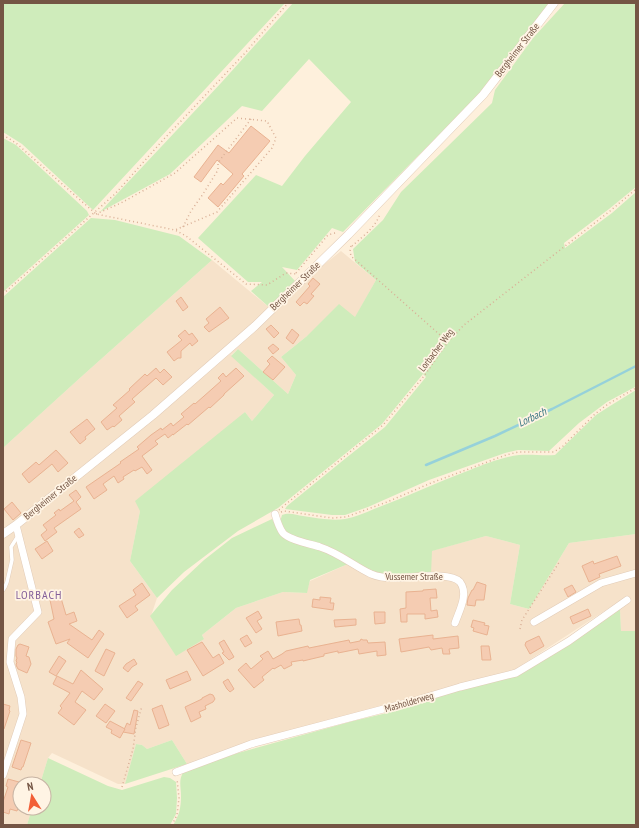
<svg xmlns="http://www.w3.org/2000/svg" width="639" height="828" viewBox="0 0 639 828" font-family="'PT Sans Narrow',sans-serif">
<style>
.residential{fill:#f6e2ca}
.green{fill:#cfecbb}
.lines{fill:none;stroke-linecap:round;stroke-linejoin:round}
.stream{stroke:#96d1da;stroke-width:2.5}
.building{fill:#f5ccb2;stroke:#e9b291}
.service-casing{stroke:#e2ccb8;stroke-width:4.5}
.minor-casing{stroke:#e2ccb8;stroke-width:8}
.tertiary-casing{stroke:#e2ccb8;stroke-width:9}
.path{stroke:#d9af96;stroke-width:1.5;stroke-dasharray:1 3;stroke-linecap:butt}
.service{stroke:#fff;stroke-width:3.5}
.minor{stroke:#fff;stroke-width:7}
.tertiary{stroke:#fff;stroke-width:8}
.labels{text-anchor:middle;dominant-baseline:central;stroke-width:3.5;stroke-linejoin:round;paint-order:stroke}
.street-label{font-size:10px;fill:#745544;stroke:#fff4e4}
.water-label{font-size:11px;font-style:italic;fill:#3a7783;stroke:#fff4e4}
.quarter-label{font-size:12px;letter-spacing:1px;fill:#845f99;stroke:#fff4e4}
</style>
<rect width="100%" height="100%" fill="#fef0dc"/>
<path class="residential" d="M341 251 376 280 355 318 307 336 281 357 296 375 288 394 238 349 231 355 274 395 252 421 245 412 140 511 130 561 157 598 151 616 204 639 202 635 236 608 283 592 306 593 310 581 348 564 431 574V551L486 536 520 545 510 604 529 609 569 543 636 534V631L621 632 620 609 612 606 514 670 187 764 172 740 147 749 142 745 136 744 125 784H118L52 753 48 758 40 784H20V808H32L27 825H8L3 823V758L4 754H3V448L81 377 212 260 270 308Z"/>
<g class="green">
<path d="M3 3H285L93 210 22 144 3 132Z"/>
<path d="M293 3H552L481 92 343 232 332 228 297 270 282 267 296 282 270 308 251 291 262 282H248L198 238 256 175 282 186 305 156 351 102 309 59 262 111 242 106 170 174 100 212 221 83Z"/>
<path d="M565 3H636V187L609 209 564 243 565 248 612 213 636 192V388L635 387 607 402 579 423 549 451 518 450 505 453 429 480 368 507 345 515H332L285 509 287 506 346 458 385 427 426 377 423 374 382 424 278 508 238 531 184 572 157 598 130 561 140 511 135 501 245 412 252 421 274 395 231 356 238 349 288 394 296 375 281 357 307 336 339 304 355 317 376 280 355 262 353 249 383 220 401 192 492 103 495 90 533 38Z"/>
<path d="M3 138 16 145 87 211 89 215 3 292Z"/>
<path d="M91 218 115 220 179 236 212 260 81 377 3 448V297Z"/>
<path d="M636 390V534L569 543 529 609 510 604 520 545 486 536 432 551 431 574 403 577 372 573 285 533 280 522 282 515C289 512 297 515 303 516 317 518 331 521 345 519 355 517 365 513 374 509 407 497 437 482 470 470 485 464 503 457 519 455 532 454 543 456 555 455L596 415 610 406Z"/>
<path d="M272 519 282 536 322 549 348 564 310 580 307 593 283 592 236 608 202 635 204 639 176 656 150 616 172 590 204 560 232 538Z"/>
<path d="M620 609 621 631H636V825H173C179 816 181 808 181 796 181 786 178 780 184 771L238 753 353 721 387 713 449 692 508 678 531 668Z"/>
<path d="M172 740 187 764 125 784 136 744 142 745 147 749Z"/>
<path d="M48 758 108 786 122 790 164 777 170 778 176 782 177 798 176 814 170 825H27L32 808H44V784H40Z"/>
</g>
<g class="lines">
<path class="stream" d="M426 465 495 436 552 409 636 366"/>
</g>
<g class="building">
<path d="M251 126 270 141 242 174 244 176 218 207 208 198 221 183 223 185 233 174 217 160 201 182 194 177 218 145 229 153Z"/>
<path d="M313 278 320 284 311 294 314 296 307 304 304 302 300 306 296 302 310 286 308 284Z"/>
<path d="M181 297 188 307 183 311 176 301Z"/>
<path d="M220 307 229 318 209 332 204 327 209 323 206 319Z"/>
<path d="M271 325 279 333 274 338 266 329Z"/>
<path d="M292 329 299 335 293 344 286 338Z"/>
<path d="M185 330 189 335 192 333 198 341 192 346 190 343 181 351V358H178L174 361 167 352 182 340 178 336Z"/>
<path d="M273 344 279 349 273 354 268 348Z"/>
<path d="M272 356 285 367 273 380 263 372 270 364 267 361Z"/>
<path d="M156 368 160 373 164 369 172 377 163 385 156 378 132 399 135 402 119 416 122 420 114 427 113 426 107 430 101 422 117 408 113 405 130 390 129 389 145 374 147 376Z"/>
<path d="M236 368 244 376 224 394V395L210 408 209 407 188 425 187 424 173 435V434L168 438 165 434 155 441 158 444 142 456 152 470 147 474 142 467 135 471 134 470 123 477 124 479 118 483 114 476 103 484 107 490 94 499 86 487 121 463 120 462 139 449 137 447 151 435 161 428 162 430 171 423 173 426 184 417 181 414 194 403 195 404 221 381 218 378 223 373 226 377Z"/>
<path d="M87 419 95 429 85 437 86 439 80 444 70 432Z"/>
<path d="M56 450 68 463 58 472 52 464 29 483 22 474 36 462 39 465Z"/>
<path d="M76 490 81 497 76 502 81 509 54 528 57 532 45 541 41 535 47 530 43 525 56 515 54 513 59 509 60 511 74 501 69 495Z"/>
<path d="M12 502 21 513 13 520 4 509Z"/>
<path d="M79 528 84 535 79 538 74 532Z"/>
<path d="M47 541 53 551 42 559 35 549Z"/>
<path d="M617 556 621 566 599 574 600 577 589 582 582 566 593 561 594 564Z"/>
<path d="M477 582 486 585 484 600H476L475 606 467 605 468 598 472 590H473Z"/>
<path d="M142 583 150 595 135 606 138 610 127 618 119 606 136 595 133 590Z"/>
<path d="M572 585 576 592 568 597 564 589Z"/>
<path d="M436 589 437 598H430L431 611 437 610 438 617 425 619V614H407V622H401L400 609 406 608V592L423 591V590Z"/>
<path d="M320 597 331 598 330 603H334L333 610 312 607 313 599 320 600Z"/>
<path d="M61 598 66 615 74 612 77 621 69 624 92 640 99 630 104 634 88 658 67 643 70 639 56 644 53 636 48 622 54 619 50 600Z"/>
<path d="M588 609 591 616 573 624 570 617Z"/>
<path d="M258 611 262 618 257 621 262 629 256 633 246 618Z"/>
<path d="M374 612H385V623L375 624Z"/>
<path d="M299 619 300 625H301L302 631 278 636 276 622Z"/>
<path d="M356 619V625L335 627 334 620Z"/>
<path d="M473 620 485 623 484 625 489 626 487 635 473 631 474 628 471 627Z"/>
<path d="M247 635 252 643 245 647 240 639Z"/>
<path d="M433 635V639L458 636 459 648 449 649 450 654H443L442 648 431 650 429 647 401 652 399 639Z"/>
<path d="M539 636 544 646 530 654 525 645 526 642Z"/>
<path d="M361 639 363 640H367L368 643 385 642 386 655 377 656V651L359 654 358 649 338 653V651L324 654V656L303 661V660L291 662 292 665 284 669 281 665 274 669 273 668 262 677 264 680 254 688 238 670 246 663 251 669 263 659 260 656 268 651 273 659 282 654 286 651 308 646 309 648 349 640 350 643 360 641Z"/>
<path d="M224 640 234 657 229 660 222 653 224 652 219 643Z"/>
<path d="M202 642 213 658 219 654 224 663 203 676 187 650Z"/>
<path d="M20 644 29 647 26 656 29 657 31 664 27 673 18 669 16 665 17 662 16 661 17 658 16 656V649L18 645Z"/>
<path d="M481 646H489L491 660H482Z"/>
<path d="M106 649 115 653 104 676 95 671Z"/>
<path d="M59 656 66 661 56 676 49 672Z"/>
<path d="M134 659 137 664 132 667 128 672 123 668 126 664Z"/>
<path d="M81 670 103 689 94 700 82 691 75 702 86 710 74 725 58 713 62 708 60 706 70 693 53 684 57 676 73 684Z"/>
<path d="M187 671 191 680 170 689 166 680Z"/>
<path d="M228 679 234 689 230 692 227 689 223 682Z"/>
<path d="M138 681 143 684 131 701 126 698Z"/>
<path d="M210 694 213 695 215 699 213 702 205 706 206 709 199 712 201 717 191 722 185 707 202 699V698Z"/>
<path d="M3 704 10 706 9 710 10 711 4 729H3Z"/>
<path d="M105 704 115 711 106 723 96 716Z"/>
<path d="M162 705 169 725 159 729 152 709Z"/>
<path d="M134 710 138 711 134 734 123 732 127 723 130 725Z"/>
<path d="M110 721 125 729 120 738 111 733 112 730 106 727Z"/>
<path d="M21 740 31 743 23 767H22L21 770 12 767Z"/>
<path d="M8 779 19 782 17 790 20 791V808H18L17 811 10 809 9 814 3 812V802L8 787 6 786Z"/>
</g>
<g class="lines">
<g class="service-casing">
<path id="service" d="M3 590 5 587 7 582 12 560 11 547 18 536"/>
</g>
<g class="minor-casing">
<g id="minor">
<path d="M275 514C277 521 279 528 283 533 289 540 311 544 320 547 339 553 354 566 371 574 378 577 387 578 395 578 410 578 451 571 460 582 469 594 459 611 455 623"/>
<path d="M534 622 601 583 636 573"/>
<path d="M176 772 251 744 410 702 460 687 516 673 569 641 627 600"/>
<path d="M3 775 23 714 21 697 10 662 12 639 38 612 16 525"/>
</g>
</g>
<g class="tertiary-casing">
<path id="tertiary" d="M3 534 16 525 153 415 255 326 348 235 483 95 554 3"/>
</g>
<g class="path">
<path d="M3 135 16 143 96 214 175 230 186 236 246 284 267 285 286 273 297 274"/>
<path d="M96 214 121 203 175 173 237 118 267 121 276 138 272 148 217 212 175 230"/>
<path d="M183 227 191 211 203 194 218 170V163L223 156 251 119"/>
<path d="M351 246 350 251 351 256 448 342"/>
<path d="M352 246C362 237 375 228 380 214"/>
<path d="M296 273 328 235 335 233H338"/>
<path d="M3 294 115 194 164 139 245 53 288 3"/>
<path d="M279 510 286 504 383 425 424 376 448 342 464 325 610 211 636 189"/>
<path d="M281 512 284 511 332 518 346 517 387 502 431 483 506 455 518 452H554L563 446 595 414 608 404 636 388"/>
<path d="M520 629 522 620 560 561"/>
<path d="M122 787 133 749 136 727 142 706"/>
<path d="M172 825 177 815 179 798 177 779"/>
</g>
<use href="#service" class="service"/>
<use href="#minor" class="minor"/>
<use href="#tertiary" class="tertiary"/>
</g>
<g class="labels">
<g class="street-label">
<text transform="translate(517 50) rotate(-52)">Bergheimer Straße</text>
<text transform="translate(295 286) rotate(-44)">Bergheimer Straße</text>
<text transform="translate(436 350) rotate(-53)">Lorbacher Weg</text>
<text transform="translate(50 497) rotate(-39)">Bergheimer Straße</text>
<text x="414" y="576">Vussemer Straße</text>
<text transform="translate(409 702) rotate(-16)">Masholderweg</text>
</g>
<g class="water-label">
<text transform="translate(532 417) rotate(-26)">Lorbach</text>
</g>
<g class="quarter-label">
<text x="39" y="594">LORBACH</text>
</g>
</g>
<rect width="639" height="828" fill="none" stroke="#745544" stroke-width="8"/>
<g transform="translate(32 796) rotate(349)"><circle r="19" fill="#fff4e4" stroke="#c7b4a4"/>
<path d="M0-3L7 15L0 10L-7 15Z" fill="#f25f37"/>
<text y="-6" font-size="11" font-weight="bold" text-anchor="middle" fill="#745544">N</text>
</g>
</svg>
